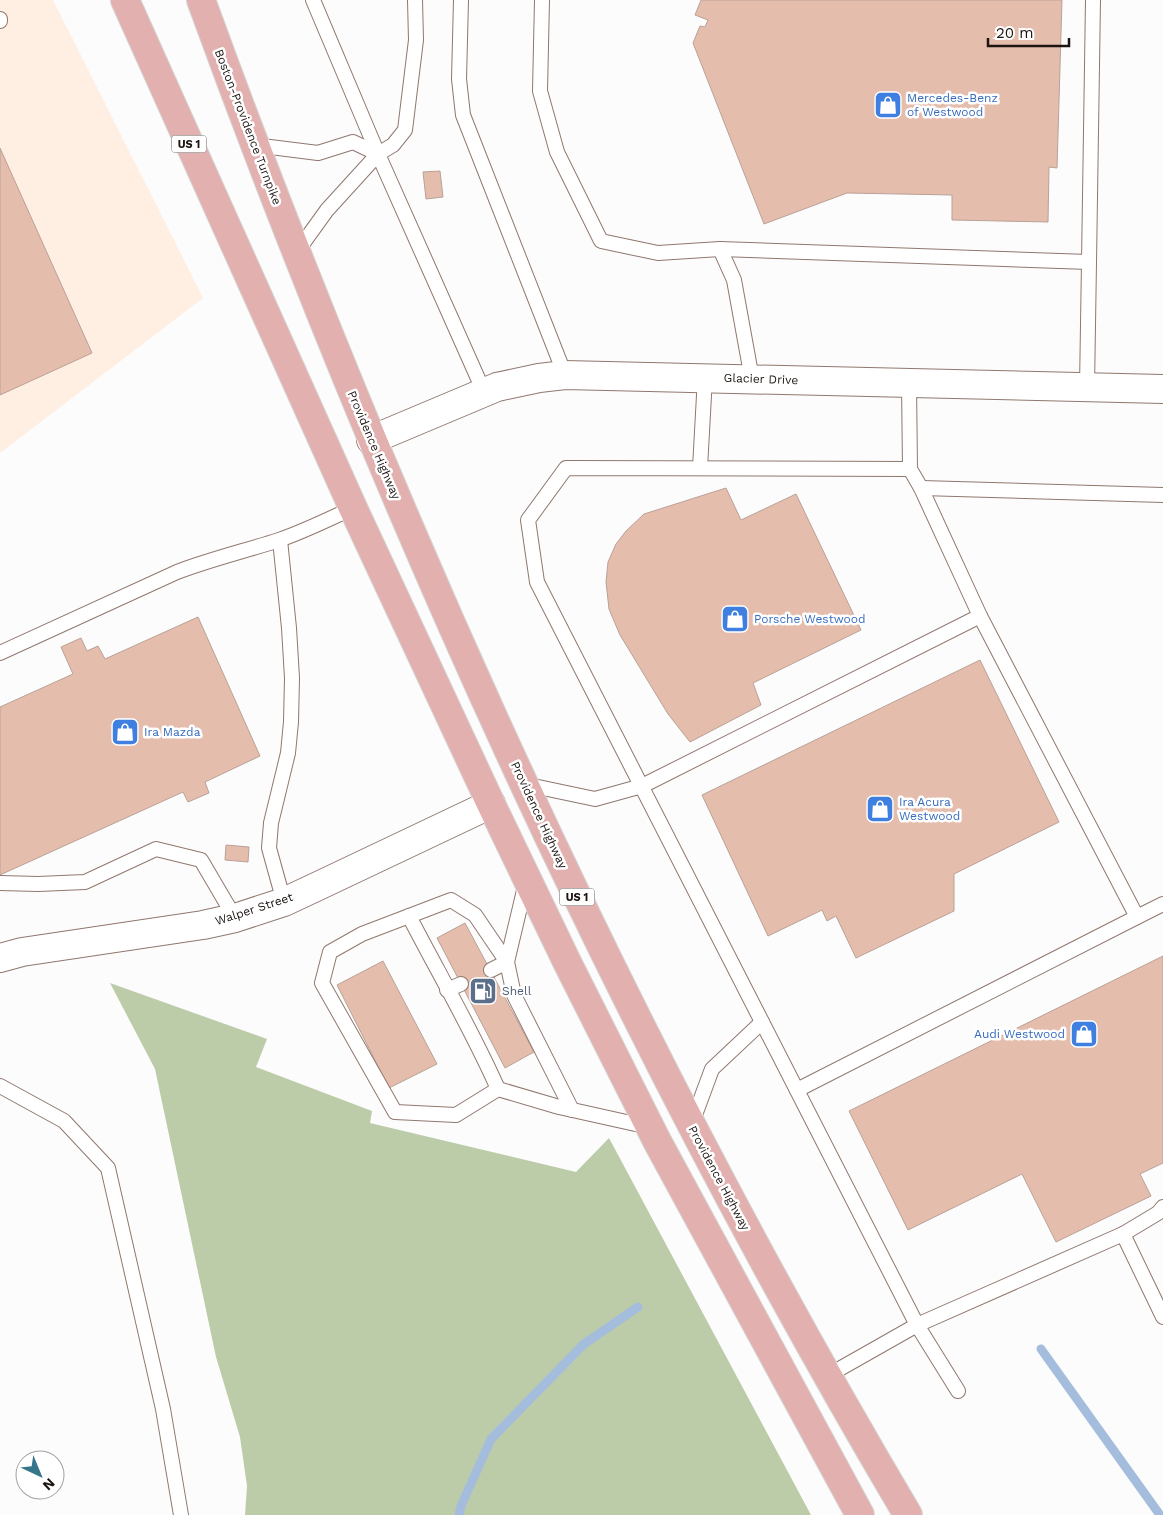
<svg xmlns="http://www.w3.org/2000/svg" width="1163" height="1515" viewBox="0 0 1163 1515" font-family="'Work Sans',sans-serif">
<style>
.industrial{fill:#ffeee2}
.forest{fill:#bccca9}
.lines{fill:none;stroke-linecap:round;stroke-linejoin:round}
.stream{stroke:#a5bddc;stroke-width:9}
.building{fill:#e5bdac;stroke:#b9a197}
.service-casing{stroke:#8f786e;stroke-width:16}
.minor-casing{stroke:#8f786e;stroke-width:30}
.primary-casing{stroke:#d6d5d4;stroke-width:30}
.service{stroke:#fff;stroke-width:14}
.minor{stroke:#fff;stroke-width:28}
.primary{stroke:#e2b0ae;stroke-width:28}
.labels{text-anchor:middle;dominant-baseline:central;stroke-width:5;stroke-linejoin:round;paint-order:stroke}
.shield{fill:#fff;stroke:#625b59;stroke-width:1}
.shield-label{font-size:11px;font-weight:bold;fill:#1e1512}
.shop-label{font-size:12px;fill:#366cbe;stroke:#fff;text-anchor:start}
.street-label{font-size:12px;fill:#1e1512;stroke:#fff}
.service-label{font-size:12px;fill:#4e5e75;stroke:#fff;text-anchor:start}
</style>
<rect width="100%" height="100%" fill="#fcfcfc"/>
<path class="industrial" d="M0 0H53L203 298 0 453Z"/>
<path class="forest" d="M110 983 267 1039 256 1067 372 1111 370 1123 576 1172 609 1138 811 1515H245L247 1486 240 1437 216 1357 155 1069Z"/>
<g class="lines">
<g class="stream">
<path d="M1041 1349 1160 1515"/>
<path d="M459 1515 461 1506 491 1439 584 1344 638 1307"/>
</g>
</g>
<g class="building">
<path d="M701 0H1062L1057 168 1049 167 1048 222 952 220V195L847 193 764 224 693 43 700 26 705 27 708 20 695 15Z"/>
<path d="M0 148 92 353 0 395Z"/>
<path d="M440 171 443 197 426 199 423 172Z"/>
<path d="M726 488 741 520 796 494 861 630 753 683 761 705 690 742 668 714 620 635 609 609 606 582 608 562 616 544 626 531 644 514Z"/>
<path d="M198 617 260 756 205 782 209 793 188 802 183 792 0 875V707L73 674 61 647 81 638 87 651 98 646 105 659Z"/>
<path d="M980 660 1059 822 954 874V911L856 958 836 916 827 921 822 910 768 936 702 795Z"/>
<path d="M226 845 249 847 248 862 225 860Z"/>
<path d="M465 923 534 1052 505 1068 437 938Z"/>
<path d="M1163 956V1163L1140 1174 1151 1196 1056 1242 1022 1174 908 1230 849 1111Z"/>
<path d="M383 961 437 1064 389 1088 337 985Z"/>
</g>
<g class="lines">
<g class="service-casing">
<g id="service">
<path d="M313 0 378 154 484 392"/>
<path d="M461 0 459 79 463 115 565 375"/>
<path d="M542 0 540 91 557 152 601 241 658 253 720 249 1089 262 1093 0"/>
<path d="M0 19V21"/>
<path d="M254 145 318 153 353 142 378 154"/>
<path d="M720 249 734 280 752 379"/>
<path d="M296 253 327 210 378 154 393 145 405 130 416 40 415 0"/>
<path d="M909 383 910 469 921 488 980 616 1137 917 1163 904"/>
<path d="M1087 387 1089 262"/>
<path d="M700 468 705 377"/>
<path d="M910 469 566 468 528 520 537 582 917 1325 958 1391"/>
<path d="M921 488 1163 495"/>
<path d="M280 540 289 628 292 678 291 722 288 753 271 823 269 848 284 902"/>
<path d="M0 653 177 572C211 559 245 551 279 540 305 531 329 519 353 508"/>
<path d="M524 784 595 799 642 786 980 616"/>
<path d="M0 883 38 884 85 882 156 849 201 860 235 918"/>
<path d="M409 916C439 974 472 1030 498 1089L559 1107 649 1127"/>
<path d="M491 970 507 962 526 882"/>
<path d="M447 990 461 984"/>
<path d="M0 1086 64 1121 108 1168 163 1409 181 1515"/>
<path d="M498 1089 456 1115 395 1112 322 983 330 952 362 934 451 900 475 915 507 962 514 995 572 1110"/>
<path d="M797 1090 1137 917"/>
<path d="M692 1123 712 1069 762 1022"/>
<path d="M1123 1234 1163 1317"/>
<path d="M827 1376 917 1325 1123 1234 1158 1213 1163 1207"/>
</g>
</g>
<g class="minor-casing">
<g id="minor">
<path d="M371 440 497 387 539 378 565 375 1163 389"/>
<path d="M0 958 22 952 203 925 235 918 284 902 316 887 491 804"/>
</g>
</g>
<g class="primary-casing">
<g id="primary">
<path d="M125 0 353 508 491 804 567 962 657 1141 860 1515"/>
<path d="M201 0C392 525 623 1034 908 1515"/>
</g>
</g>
<use href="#service" class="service"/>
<use href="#minor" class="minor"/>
<use href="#primary" class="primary"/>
</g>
<defs>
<g id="shop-square" transform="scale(1.4375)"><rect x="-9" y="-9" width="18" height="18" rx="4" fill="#3f7fe0" stroke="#fff"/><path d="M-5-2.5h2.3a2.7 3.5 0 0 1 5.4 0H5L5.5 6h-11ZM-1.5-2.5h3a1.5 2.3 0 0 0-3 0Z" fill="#fff"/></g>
<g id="fuel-square" transform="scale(1.4375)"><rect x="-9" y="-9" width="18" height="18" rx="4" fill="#5c6f8a" stroke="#fff"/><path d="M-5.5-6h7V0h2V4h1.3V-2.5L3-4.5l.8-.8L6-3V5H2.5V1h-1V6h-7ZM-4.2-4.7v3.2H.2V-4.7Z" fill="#fff"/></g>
</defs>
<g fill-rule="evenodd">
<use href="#shop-square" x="888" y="105"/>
<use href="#shop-square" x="735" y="619"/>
<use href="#shop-square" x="125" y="732"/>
<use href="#shop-square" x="880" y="809"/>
<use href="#fuel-square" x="483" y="991"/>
<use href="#shop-square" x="1084" y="1034"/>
</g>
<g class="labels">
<g class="shield">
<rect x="171.5" y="135.5" width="35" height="17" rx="4"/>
<rect x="559.5" y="888.5" width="35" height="17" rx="4"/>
</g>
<g class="shield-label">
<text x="189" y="144">US 1</text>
<text x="577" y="897">US 1</text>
</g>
<g class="shop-label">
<text x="907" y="98">Mercedes-Benz<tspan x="907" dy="14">of Westwood</tspan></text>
<text x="754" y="619">Porsche Westwood</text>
<text x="144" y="732">Ira Mazda</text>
<text x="899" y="802">Ira Acura<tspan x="899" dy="14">Westwood</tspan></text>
<text x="1065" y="1034" text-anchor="end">Audi Westwood</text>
</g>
<g class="street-label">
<text transform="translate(248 127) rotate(69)">Boston-Providence Turnpike</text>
<text transform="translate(761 379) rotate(2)">Glacier Drive</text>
<text transform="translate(374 445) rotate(67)">Providence Highway</text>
<text transform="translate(539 815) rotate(65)">Providence Highway</text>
<text transform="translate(254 909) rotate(-18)">Walper Street</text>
<text transform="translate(719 1178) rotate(62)">Providence Highway</text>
</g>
<g class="service-label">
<text x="502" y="991">Shell</text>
</g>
</g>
<g transform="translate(40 1475) rotate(136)"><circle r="24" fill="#ffffff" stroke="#a5a1a0"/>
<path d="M0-4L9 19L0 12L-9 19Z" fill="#36768a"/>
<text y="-8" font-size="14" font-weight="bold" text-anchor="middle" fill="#1e1512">N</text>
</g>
<path d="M988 38v8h81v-8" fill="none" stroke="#1e1512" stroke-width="2.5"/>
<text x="996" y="38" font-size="15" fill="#1e1512" stroke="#ffffff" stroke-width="4" paint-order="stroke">20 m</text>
</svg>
